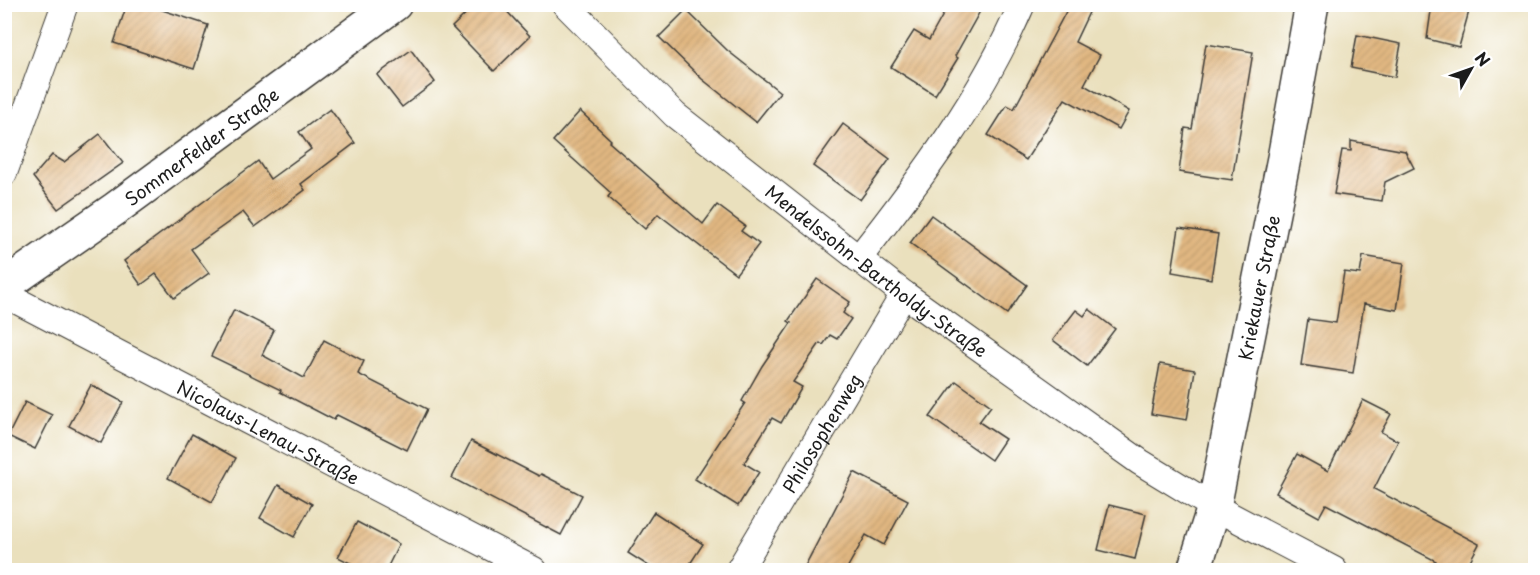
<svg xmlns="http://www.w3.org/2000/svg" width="1540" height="575" viewBox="0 0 1540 575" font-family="'Playpen Sans',sans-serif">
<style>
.building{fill:url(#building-hatch)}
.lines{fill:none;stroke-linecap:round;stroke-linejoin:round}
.street-casing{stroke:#3b3934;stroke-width:28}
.secondary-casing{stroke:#3b3934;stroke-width:36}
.street{stroke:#fff;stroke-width:26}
.secondary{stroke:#fff;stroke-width:33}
.labels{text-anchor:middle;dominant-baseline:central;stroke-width:4.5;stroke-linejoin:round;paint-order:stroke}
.street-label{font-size:18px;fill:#1c1c1c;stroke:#fff}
</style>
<defs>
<pattern id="building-hatch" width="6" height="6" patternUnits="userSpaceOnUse" patternTransform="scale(1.5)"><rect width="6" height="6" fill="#e1b781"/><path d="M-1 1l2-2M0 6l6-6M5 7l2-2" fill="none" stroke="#c09d6f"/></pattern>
</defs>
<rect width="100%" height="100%" fill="#fff"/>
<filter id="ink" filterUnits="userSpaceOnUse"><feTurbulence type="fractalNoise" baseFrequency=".0167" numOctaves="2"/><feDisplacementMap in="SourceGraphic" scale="12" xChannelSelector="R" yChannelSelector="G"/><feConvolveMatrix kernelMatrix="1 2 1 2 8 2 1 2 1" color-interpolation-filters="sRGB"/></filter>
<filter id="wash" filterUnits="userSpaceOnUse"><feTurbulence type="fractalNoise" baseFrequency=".008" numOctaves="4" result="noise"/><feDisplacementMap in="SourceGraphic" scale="24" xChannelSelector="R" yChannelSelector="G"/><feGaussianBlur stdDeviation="1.35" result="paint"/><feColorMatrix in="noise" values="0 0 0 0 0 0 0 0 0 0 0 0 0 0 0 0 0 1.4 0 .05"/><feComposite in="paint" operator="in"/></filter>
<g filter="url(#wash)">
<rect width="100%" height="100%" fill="#eae0bd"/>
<g id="blocks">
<g class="building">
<path d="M127 4H144L208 25 194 69 114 43Z"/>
<path d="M476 4H500L530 36 494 71 452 27Z"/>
<path d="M949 4H984L955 56 958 58 935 95 891 67 914 31 929 40Z"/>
<path d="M1070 4H1093L1075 42 1100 55 1084 85 1129 111 1119 129 1065 99 1026 160 988 135 1007 105 1014 109Z"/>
<path d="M1432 4H1471L1459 47 1427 39Z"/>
<path d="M686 10 728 51 780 92 756 122 702 79 659 37Z"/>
<path d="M1357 35 1401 44 1395 77 1351 68Z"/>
<path d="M1206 44 1253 52 1232 180 1179 172 1185 128 1192 129Z"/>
<path d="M411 50 435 82 402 107 377 75Z"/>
<path d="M330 109 355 143 301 184 305 190 255 227 243 212 191 249 209 273 174 298 156 274 141 285 124 261 258 161 270 179 311 149 299 132Z"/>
<path d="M580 111 611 140 609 142 703 224 717 205 745 226 741 231 759 244 736 274 658 214 645 229 608 197 611 193 553 141Z"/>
<path d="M843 124 890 159 860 200 813 166Z"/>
<path d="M100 134 123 163 58 209 33 177 52 155 64 162Z"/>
<path d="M1351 141 1405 151 1414 168 1385 182 1382 201 1334 194 1342 150 1351 151Z"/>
<path d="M931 215 1027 285 1007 314 910 243Z"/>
<path d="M1179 228 1218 234 1211 279 1172 272Z"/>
<path d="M1363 256 1404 263 1397 310 1364 304 1353 373 1301 365 1308 319 1336 323 1344 272 1360 274Z"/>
<path d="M817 279 850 302 843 313 851 319 837 339 830 335 823 345 820 343 793 382 802 387 781 423 772 418 744 463 759 472 738 506 695 479 745 403 742 401 762 366 791 323 788 321Z"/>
<path d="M1089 309 1115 329 1087 366 1053 340 1076 310 1084 316Z"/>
<path d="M234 310 274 330 262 355 304 378 324 340 364 361 358 374 427 409 407 450 337 415 334 420 280 392 281 390 211 356Z"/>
<path d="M1160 364 1195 370 1187 420 1151 414Z"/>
<path d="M956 381 991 406 979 422 1005 439 991 460 930 417Z"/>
<path d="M91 385 123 402 101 443 69 426Z"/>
<path d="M1363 400 1391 414 1381 432 1398 441 1374 489 1479 544 1465 570H1431L1436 561 1326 504 1319 517 1276 493 1297 454 1328 471Z"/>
<path d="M25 402 52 415 35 449 8 436Z"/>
<path d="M192 434 236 458 212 502 168 478Z"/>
<path d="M471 441 539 476 541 474 582 495 561 535 452 478Z"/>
<path d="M854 472 908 500 884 545 866 535 846 570H803Z"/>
<path d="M278 485 312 504 294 537 260 518Z"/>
<path d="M1109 505 1146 514 1135 559 1098 550Z"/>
<path d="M654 512 703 544 686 570H655L628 553Z"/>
<path d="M357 522 399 544 386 570H364L338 557Z"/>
</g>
</g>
</g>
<g filter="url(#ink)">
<use href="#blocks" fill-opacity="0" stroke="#3b3934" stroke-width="1.5"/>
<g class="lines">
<g class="street-casing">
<g id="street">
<path id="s1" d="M565 4 675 115 904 294 1140 462 1214 507 1334 570"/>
<path d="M4 173 65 4"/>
<path d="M858 259C920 180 982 98 1022 4"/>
<path id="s2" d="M4 294 534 570"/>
<path id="s3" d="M739 570 904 294"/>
</g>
</g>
<g class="secondary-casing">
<g id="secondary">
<path id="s4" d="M4 286 115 209 395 4"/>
<path id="s5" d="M1194 570 1214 507 1285 153 1312 4"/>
</g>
</g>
<use href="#street" class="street"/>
<use href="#secondary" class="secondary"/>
</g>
</g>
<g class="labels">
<g class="street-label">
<text stroke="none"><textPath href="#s4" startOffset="242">Sommerfelder Straße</textPath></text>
<text stroke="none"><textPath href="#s1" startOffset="411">Mendelssohn-Bartholdy-Straße</textPath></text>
<text stroke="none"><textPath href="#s5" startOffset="290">Kriekauer Straße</textPath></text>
<text stroke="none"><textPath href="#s2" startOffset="298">Nicolaus-Lenau-Straße</textPath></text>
<text stroke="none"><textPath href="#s3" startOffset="160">Philosophenweg</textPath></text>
</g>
</g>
<rect width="1540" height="575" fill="none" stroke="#fff" stroke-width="24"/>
<g transform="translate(1471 69) rotate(50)" stroke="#ffffff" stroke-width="4.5" paint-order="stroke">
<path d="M0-4.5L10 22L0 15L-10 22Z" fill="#1c1c1c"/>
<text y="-9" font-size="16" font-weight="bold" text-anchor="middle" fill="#1c1c1c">N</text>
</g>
</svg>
